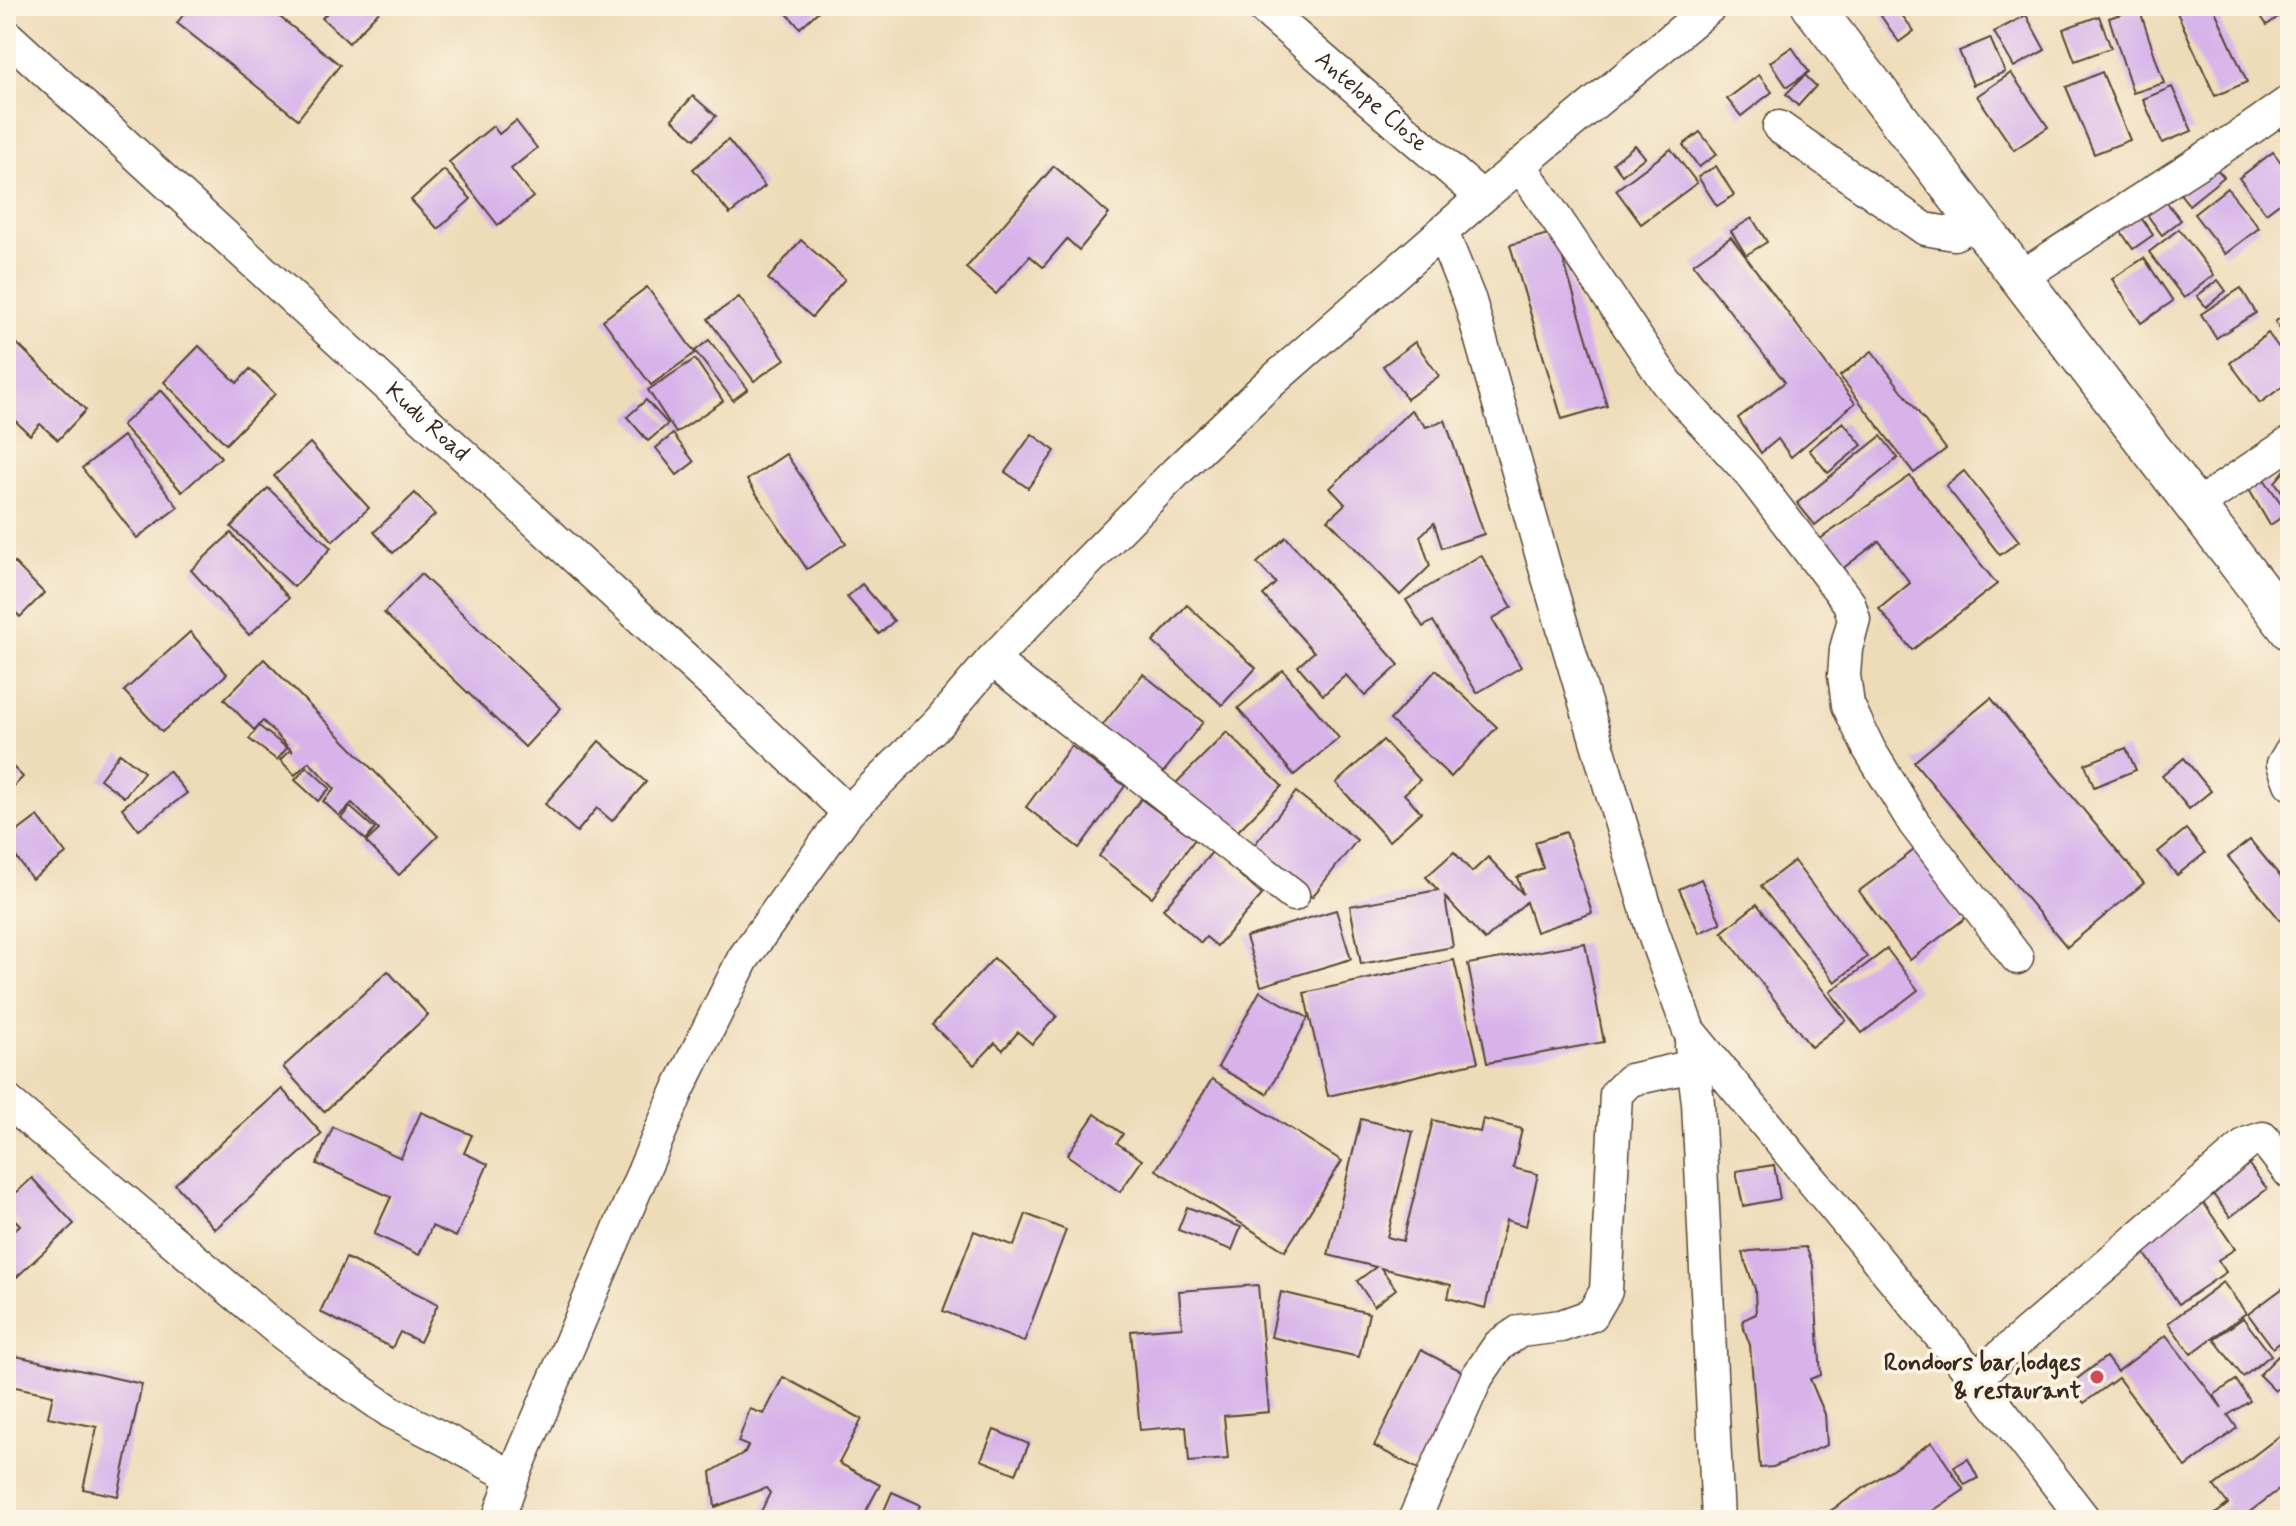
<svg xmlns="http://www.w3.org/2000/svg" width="2296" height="1526" viewBox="0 0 2296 1526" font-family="Mynerve,sans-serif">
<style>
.building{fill:#d7b3ea}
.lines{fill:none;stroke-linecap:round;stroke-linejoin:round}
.minor-casing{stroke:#564535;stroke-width:35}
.major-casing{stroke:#564535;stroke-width:43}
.minor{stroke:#fff;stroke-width:32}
.major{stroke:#fff;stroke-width:40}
.poi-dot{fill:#d1495b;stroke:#fcf5e5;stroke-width:3}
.labels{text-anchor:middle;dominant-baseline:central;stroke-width:7;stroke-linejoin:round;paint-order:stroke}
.street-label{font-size:24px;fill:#3b2a1e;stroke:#fcf5e5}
.poi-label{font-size:24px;font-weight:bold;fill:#3b2a1e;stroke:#fcf5e5;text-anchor:end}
</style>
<rect width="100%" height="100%" fill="#fcf5e5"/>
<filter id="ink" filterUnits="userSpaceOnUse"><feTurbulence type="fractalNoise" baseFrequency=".0125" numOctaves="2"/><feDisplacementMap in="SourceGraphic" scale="16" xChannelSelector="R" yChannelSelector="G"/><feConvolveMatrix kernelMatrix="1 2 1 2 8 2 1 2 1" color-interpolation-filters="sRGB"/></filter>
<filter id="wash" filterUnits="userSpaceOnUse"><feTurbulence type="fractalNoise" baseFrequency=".006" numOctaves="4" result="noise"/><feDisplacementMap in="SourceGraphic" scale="32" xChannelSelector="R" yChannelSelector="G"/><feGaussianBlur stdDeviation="1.8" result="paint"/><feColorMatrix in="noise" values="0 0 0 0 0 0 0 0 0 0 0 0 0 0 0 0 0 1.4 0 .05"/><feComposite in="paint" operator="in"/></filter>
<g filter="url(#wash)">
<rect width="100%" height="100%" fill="#eedcb9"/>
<g id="blocks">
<g class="building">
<path d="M190 6H266L340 65 298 119 177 23Z"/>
<path d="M327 6H384L349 43 322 18 331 9Z"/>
<path d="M780 6H824L800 28Z"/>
<path d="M1895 6 1914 31 1899 42 1881 16Z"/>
<path d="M2026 6H2044L2032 14Z"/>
<path d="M2174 6H2213L2247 82 2215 96Z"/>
<path d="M2254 6H2290V8L2267 25Z"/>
<path d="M2139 8 2164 83 2133 93 2109 18Z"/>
<path d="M2026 15 2045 50 2014 67 1994 32Z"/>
<path d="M2099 16 2111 48 2075 61 2063 29Z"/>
<path d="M1990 38 2005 72 1973 85 1959 51Z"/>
<path d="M1792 47 1809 72 1787 87 1770 62Z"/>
<path d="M2102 72 2130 140 2094 154 2066 87Z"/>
<path d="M2011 73 2048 127 2014 150 1977 96Z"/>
<path d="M1759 75 1772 92 1741 116 1727 99Z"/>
<path d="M1805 75 1816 86 1798 106 1786 94Z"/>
<path d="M2172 87 2192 131 2162 143 2143 99Z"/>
<path d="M693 96 716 116 695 139 672 119Z"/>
<path d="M2290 120V142L2279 128Z"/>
<path d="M516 121 537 148 511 169 533 197 498 225 449 162 493 126 499 134Z"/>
<path d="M1700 132 1717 154 1699 167 1683 145Z"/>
<path d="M728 140 765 186 730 214 693 169Z"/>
<path d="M1635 145 1645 157 1622 175 1613 163Z"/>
<path d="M1671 149 1697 183 1641 224 1616 190Z"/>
<path d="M2273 152 2290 174V195L2266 213 2239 178Z"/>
<path d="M2211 163 2224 177 2189 205 2178 191Z"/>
<path d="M1054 166 1109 214 1079 250 1067 239 1043 267 1030 256 996 294 966 268Z"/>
<path d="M1716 166 1734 195 1717 206 1698 177Z"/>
<path d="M444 170 471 199 438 229 411 200Z"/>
<path d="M2227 188 2259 228 2225 254 2194 214Z"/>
<path d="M2163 198 2181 220 2162 235 2145 212Z"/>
<path d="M2137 212 2153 235 2133 249 2117 226Z"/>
<path d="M1752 218 1767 242 1746 255 1731 231Z"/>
<path d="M2179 229 2214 275 2184 298 2149 252Z"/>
<path d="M1555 232 1607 406 1562 419 1510 245Z"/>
<path d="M1731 237 1855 403 1791 457 1778 439 1761 453 1738 418 1785 382 1693 264Z"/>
<path d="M801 240 845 279 812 317 768 279Z"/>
<path d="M2144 258 2173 301 2141 323 2112 279Z"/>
<path d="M2218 280 2226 291 2206 307 2197 296Z"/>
<path d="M647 287 695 353 651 385 603 320Z"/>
<path d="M2241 288 2256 313 2216 338 2201 314Z"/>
<path d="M739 297 785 359 754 381 708 319Z"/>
<path d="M2290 310V342L2275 322Z"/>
<path d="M6 333 86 410 58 440 40 424 30 435 6 412Z"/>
<path d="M2268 333 2290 363V381L2260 403 2230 363Z"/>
<path d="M709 340 748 389 733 400 695 351Z"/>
<path d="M1415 342 1439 376 1407 399 1383 366Z"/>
<path d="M199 346 237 383 250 369 275 394 226 444 164 382Z"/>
<path d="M1872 351 1946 449 1914 473 1840 376Z"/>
<path d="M695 359 723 401 676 433 648 390Z"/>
<path d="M161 390 221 457 182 492 122 425Z"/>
<path d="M646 400 668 424 648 441 627 417Z"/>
<path d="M1411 410 1426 427 1445 420 1484 534 1442 548 1434 523 1420 536 1430 566 1400 595 1328 520 1345 504 1330 488Z"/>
<path d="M1843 422 1862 445 1828 473 1809 450Z"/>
<path d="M673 434 694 462 677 475 656 448Z"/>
<path d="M1032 434 1055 451 1028 488 1005 472Z"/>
<path d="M123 436 178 507 137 538 82 468Z"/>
<path d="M1881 436 1898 458 1815 525 1797 503Z"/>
<path d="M310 443 369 508 333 541 274 476Z"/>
<path d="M786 454 846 543 807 569 747 480Z"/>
<path d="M2290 464V503L2275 482Z"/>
<path d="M1964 471 2019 541 2000 555 1946 486Z"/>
<path d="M2261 475 2288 513 2270 525 2248 488Z"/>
<path d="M1910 476 1997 584 1912 650 1879 609 1910 583 1879 541 1842 569 1820 539Z"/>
<path d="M268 488 331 548 294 587 231 527Z"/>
<path d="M415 493 435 515 393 553 374 532Z"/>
<path d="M231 533 289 598 249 635 191 570Z"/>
<path d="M1286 537 1399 665 1365 696 1346 675 1323 695 1298 666 1314 652 1263 595 1276 583 1257 563Z"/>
<path d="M6 554 44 593 20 617 6 602Z"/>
<path d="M1481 555 1512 607 1492 619 1521 667 1477 693 1433 621 1423 627 1406 600Z"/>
<path d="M421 574 561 708 525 747 384 613Z"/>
<path d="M862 584 894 621 879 634 847 597Z"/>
<path d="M1187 605 1256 668 1222 705 1153 642Z"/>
<path d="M190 632 227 674 162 732 124 691Z"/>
<path d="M264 659 438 836 399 875 366 842 379 830 352 803 339 816 323 801 335 789 309 762 295 775 280 760 290 750 293 752 263 721 254 730 224 699Z"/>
<path d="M1283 670 1339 738 1294 775 1238 708Z"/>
<path d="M1436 670 1497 727 1451 777 1390 720Z"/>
<path d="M1143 674 1203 722 1158 779 1098 731Z"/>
<path d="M1991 698 2144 883 2067 947 1914 762Z"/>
<path d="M259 726 287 748 277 760 249 739Z"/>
<path d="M1227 732 1282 786 1230 839 1175 784Z"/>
<path d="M1383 740 1420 780 1404 794 1421 812 1389 841 1336 783Z"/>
<path d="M599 741 646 782 612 821 597 808 577 832 545 804Z"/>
<path d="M1071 746 1125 786 1079 848 1026 807Z"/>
<path d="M2126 748 2136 770 2094 787 2085 764Z"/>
<path d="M120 753 144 772 124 797 100 779Z"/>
<path d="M2184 758 2211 791 2189 809 2162 776Z"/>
<path d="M6 760 23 777 6 794Z"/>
<path d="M307 767 330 788 318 801 295 780Z"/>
<path d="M169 771 187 793 139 830 122 808Z"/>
<path d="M1296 792 1357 840 1312 897 1251 849Z"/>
<path d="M1141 799 1195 839 1152 897 1099 856Z"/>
<path d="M350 807 375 829 366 840 341 818Z"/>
<path d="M38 816 66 854 32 879 6 843V840Z"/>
<path d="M2186 829 2205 853 2177 875 2158 852Z"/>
<path d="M1566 832 1592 913 1536 932 1526 902 1485 940 1445 897 1453 947 1361 964 1350 906 1438 890 1426 877 1454 852 1472 872 1488 857 1523 894 1517 877 1543 868 1535 842Z"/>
<path d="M2250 840 2290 888V932L2228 857Z"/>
<path d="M1917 848 1968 916 1910 960 1859 891Z"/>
<path d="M1213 851 1262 895 1217 946 1206 937 1201 943 1163 909Z"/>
<path d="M1794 861 1867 957 1835 982 1761 886Z"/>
<path d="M1701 879 1721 923 1699 933 1679 889Z"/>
<path d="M1757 904 1846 1020 1811 1047 1722 932Z"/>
<path d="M1336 910 1351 959 1261 986 1246 937Z"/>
<path d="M1585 943 1604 1042 1487 1063 1468 964Z"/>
<path d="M1887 949 1918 990 1862 1033 1830 992Z"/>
<path d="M994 958 1057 1016 1032 1044 1018 1032 1003 1050 995 1043 974 1065 932 1025Z"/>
<path d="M1454 960 1478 1062 1328 1096 1304 993Z"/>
<path d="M388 971 428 1015 324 1112 283 1067Z"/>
<path d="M1260 991 1308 1018 1267 1094 1218 1067Z"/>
<path d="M1212 1079 1342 1161 1285 1251 1156 1170Z"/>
<path d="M282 1089 322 1134 215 1229 175 1184Z"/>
<path d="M421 1112 472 1135 464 1153 488 1164 456 1237 432 1226 419 1255 374 1234 391 1197 317 1164 333 1127 401 1158Z"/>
<path d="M1095 1114 1123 1134 1117 1143 1142 1160 1120 1192 1067 1155Z"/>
<path d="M1361 1119 1413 1132 1387 1237 1403 1241 1433 1120 1480 1132 1483 1119 1522 1129 1513 1168 1538 1174 1526 1226 1506 1220 1485 1308 1448 1298 1451 1285 1381 1268 1396 1289 1374 1306 1357 1281 1376 1267 1328 1255Z"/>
<path d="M2247 1162 2267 1189 2230 1217 2210 1190Z"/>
<path d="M1774 1165 1780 1199 1743 1206 1736 1171Z"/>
<path d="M32 1178 74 1224 6 1287V1238L20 1225 6 1210V1202Z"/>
<path d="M2201 1199 2235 1249 2218 1260 2226 1272 2179 1304 2137 1242Z"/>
<path d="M1187 1207 1241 1227 1232 1250 1178 1230Z"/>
<path d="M1026 1214 1066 1230 1024 1342 943 1311 974 1231 1014 1246Z"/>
<path d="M1806 1247 1813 1265 1821 1375 1810 1379 1825 1414 1827 1445 1773 1467 1760 1468 1750 1345 1744 1329 1743 1320 1756 1314 1755 1289 1742 1253 1750 1251Z"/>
<path d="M346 1258 438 1304 420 1342 400 1332 392 1348 320 1312Z"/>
<path d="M2223 1282 2246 1313 2191 1354 2168 1323Z"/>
<path d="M2290 1283V1335L2273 1348 2248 1314Z"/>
<path d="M1258 1285 1269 1412 1224 1416 1228 1459 1189 1462 1186 1426 1140 1430 1131 1331 1182 1327 1179 1291Z"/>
<path d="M1281 1292 1369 1313 1359 1357 1271 1337Z"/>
<path d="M2243 1318 2271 1355 2243 1377 2214 1339Z"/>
<path d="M2166 1335 2222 1408 2214 1395 2236 1380 2250 1401 2228 1415 2237 1428 2186 1467 2118 1378 2084 1403 2069 1385 2106 1357 2117 1372Z"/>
<path d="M2290 1341V1362L2280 1348Z"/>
<path d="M1421 1350 1467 1374 1420 1470 1374 1446Z"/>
<path d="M7 1354 142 1384 118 1496 83 1489 97 1427 48 1417 53 1395 6 1385Z"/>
<path d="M2278 1356 2290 1369V1376L2275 1391 2259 1375Z"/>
<path d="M783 1377 862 1419 839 1463 880 1485 861 1520H837L824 1513 822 1520H757L770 1493 766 1488 715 1507 711 1472 745 1452 748 1446 738 1442 750 1409 764 1414Z"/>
<path d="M2290 1428V1481L2239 1520H2216L2213 1516 2228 1504 2214 1486Z"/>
<path d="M994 1430 1029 1444 1016 1474 981 1460Z"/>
<path d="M1932 1442 1964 1490 1919 1520H1817Z"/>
<path d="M1968 1459 1978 1478 1965 1485 1954 1467Z"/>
<path d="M2290 1490V1506L2282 1496Z"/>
<path d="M892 1492 921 1505 914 1520H880Z"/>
</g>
</g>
</g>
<g filter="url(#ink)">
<use href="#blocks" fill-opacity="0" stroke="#564535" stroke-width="2"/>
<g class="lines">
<g class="minor-casing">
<g id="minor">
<path id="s1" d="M1261 6 1482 197"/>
<path id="s2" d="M6 35 716 687 848 812"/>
<path d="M1779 127 1925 229 1954 234 1977 223"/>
<path d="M1520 165 1667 383 1747 470 1849 603 1854 619 1846 649 1844 675 1848 705 1869 749 1914 823 2017 958"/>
<path d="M1442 232 1470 301 1546 571 1653 932 1689 1031 1975 1378 2085 1520"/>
<path d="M2019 278 2246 132 2290 101"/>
<path d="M2194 507 2290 443"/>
<path d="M992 660 1293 895"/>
<path d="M2290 752 2283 764 2290 783"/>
<path d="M1691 1046 1698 1103 1718 1520"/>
<path d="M6 1100 277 1329 329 1369 391 1412 448 1441 513 1477"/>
<path d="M1975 1378 2248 1143 2263 1138 2290 1173"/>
<path d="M498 1520 513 1477 679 1088 743 959 848 812 938 723 992 660 1038 612 1176 472 1261 391 1482 197 1711 6"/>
<path d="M1414 1520 1477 1377 1499 1345 1520 1331 1561 1326 1592 1315 1606 1291 1616 1094 1630 1080 1693 1066"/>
</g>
</g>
<g class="major-casing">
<path id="major" d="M1812 6 2290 630"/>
</g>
<use href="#minor" class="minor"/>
<use href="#major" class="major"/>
</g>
</g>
<circle class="poi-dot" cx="2097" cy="1377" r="8"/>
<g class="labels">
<g class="street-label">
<text stroke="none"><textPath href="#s1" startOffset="146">Antelope Close</textPath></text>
<text stroke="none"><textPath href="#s2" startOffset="572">Kudu Road</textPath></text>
</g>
<g class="poi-label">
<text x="2081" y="1363">Rondoors bar,lodges<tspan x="2081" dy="28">&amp; restaurant</tspan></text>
</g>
</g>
<rect width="2296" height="1526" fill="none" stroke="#fcf5e5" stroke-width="32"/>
</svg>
